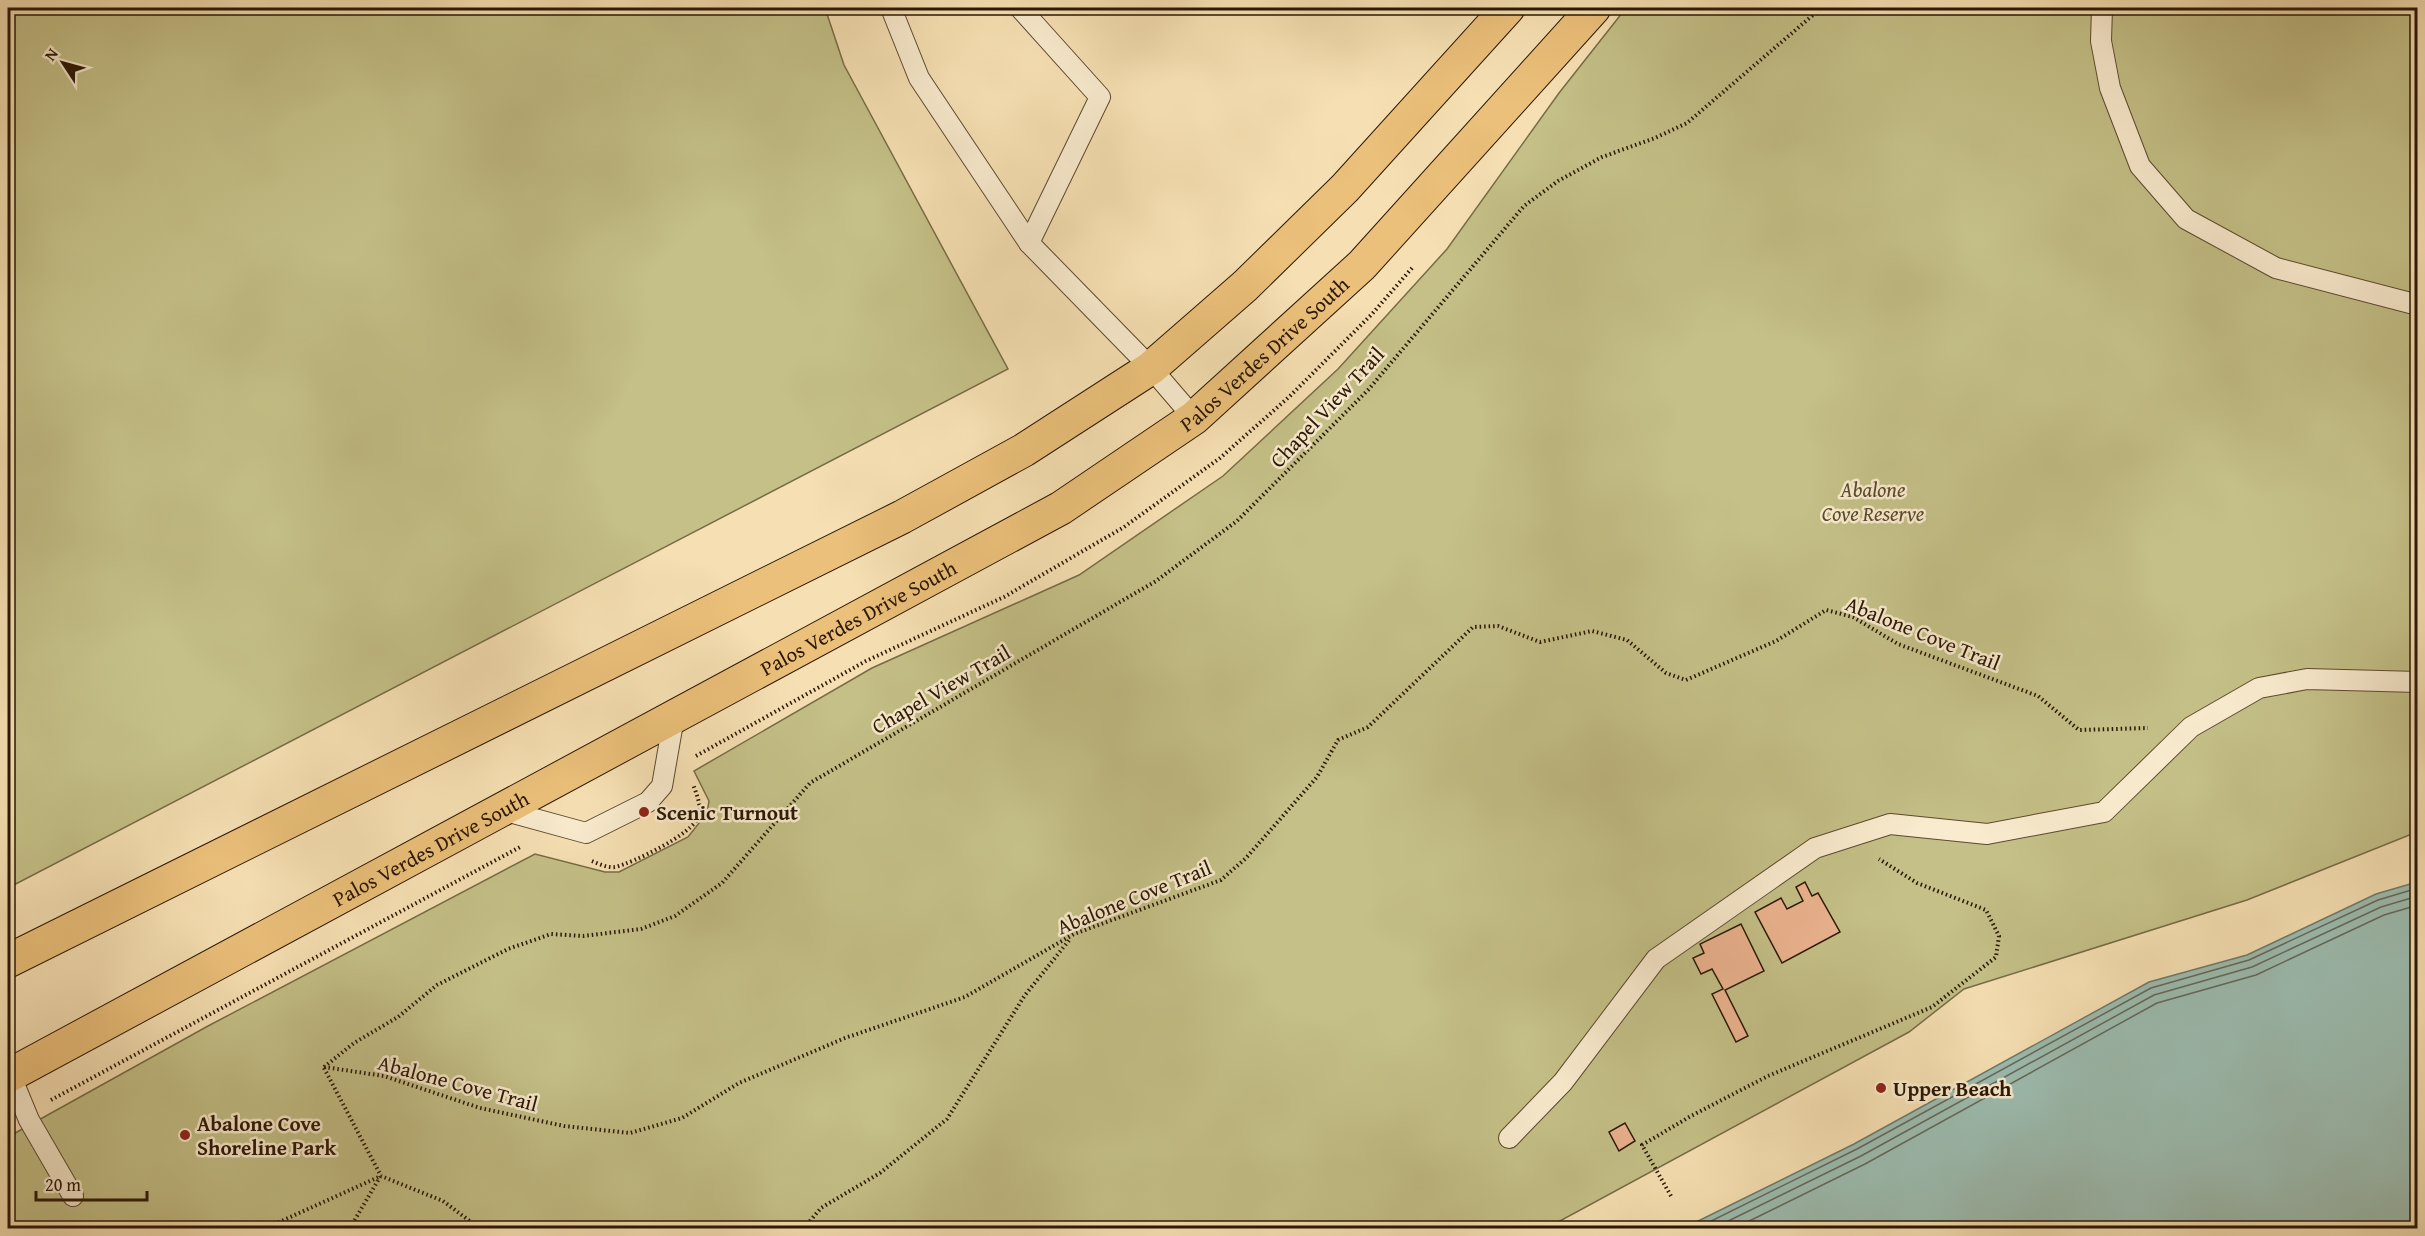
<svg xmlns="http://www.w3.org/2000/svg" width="2425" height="1236" viewBox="0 0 2425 1236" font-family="'Gentium Book Plus',serif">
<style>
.green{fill:#c4c087;stroke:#776c46;stroke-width:1.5}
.water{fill:#9dbdb1;stroke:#6f7b6c;stroke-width:1.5}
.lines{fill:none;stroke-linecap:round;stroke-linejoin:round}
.shore{stroke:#646a5b;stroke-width:1.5}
.building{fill:#ebb38f;stroke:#2a1705;stroke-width:1.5}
.lane-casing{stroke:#5d4930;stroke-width:22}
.primary-casing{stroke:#2a1705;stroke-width:35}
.path{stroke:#2a1705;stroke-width:4;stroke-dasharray:1.5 3;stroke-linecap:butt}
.lane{stroke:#f9ebce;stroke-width:20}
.primary{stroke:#ebc07a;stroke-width:33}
.poi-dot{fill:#8f2418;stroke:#f9ebce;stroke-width:2}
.labels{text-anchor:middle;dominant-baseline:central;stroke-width:5;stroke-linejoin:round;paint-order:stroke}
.street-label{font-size:21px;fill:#2a1705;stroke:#f9ebce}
.park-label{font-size:21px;font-style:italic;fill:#584a2c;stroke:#f9ebce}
.poi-label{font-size:21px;font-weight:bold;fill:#2a1705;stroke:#f9ebce;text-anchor:start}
</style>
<rect width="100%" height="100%" fill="#f6e0b3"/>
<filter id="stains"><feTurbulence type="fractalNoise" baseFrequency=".00333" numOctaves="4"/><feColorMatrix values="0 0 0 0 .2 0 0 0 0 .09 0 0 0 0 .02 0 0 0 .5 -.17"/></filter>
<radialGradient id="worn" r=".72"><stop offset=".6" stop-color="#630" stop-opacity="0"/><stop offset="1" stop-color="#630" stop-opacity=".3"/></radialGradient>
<g class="green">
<path d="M8 8H825L844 65 1008 369 8 888Z"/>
<path d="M1626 8H2417V832L2247 900 1964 989 1909 1032 1547 1228H8V1137L208 1026 535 854 605 872H619L688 837 707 813 709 801 694 771 872 668 1079 575 1223 476 1338 369 1447 249 1559 93Z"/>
</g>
<path class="water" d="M2417 882V1228H1684L1854 1144 2149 982 2247 955 2376 894Z"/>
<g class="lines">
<g class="shore">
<path d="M1697 1228 1857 1149 2151 988 2249 960 2378 900 2418 888"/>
<path d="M1714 1228 1861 1156 2154 995 2252 967 2381 907 2418 896"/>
<path d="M1735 1228 1865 1164 2157 1003 2256 975 2384 915 2418 905"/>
</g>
</g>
<g class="building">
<path d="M1805 882 1812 896 1818 893 1840 932 1782 963 1755 912 1781 898 1787 909 1803 901 1796 887Z"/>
<path d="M1741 924 1764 971 1725 990 1748 1036 1736 1042 1712 994 1723 989 1712 969 1701 974 1693 958 1704 953 1700 944Z"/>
<path d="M1625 1123 1635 1141 1619 1151 1609 1132Z"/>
</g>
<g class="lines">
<g class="lane-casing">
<g id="lane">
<path d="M891 8 919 78 1029 243 1151 368 1194 418"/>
<path d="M1020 8 1100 97 1029 243"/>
<path d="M2102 8 2101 41 2110 88 2140 166 2186 219 2276 268 2418 305"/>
<path d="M502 810 586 833 648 802 662 786 674 717"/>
<path d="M10 1074 29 1120 73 1196"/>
<path d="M1509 1138 1563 1082 1656 959 1815 848 1890 824 1987 834 2104 812 2191 727 2259 688 2307 679 2418 682"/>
</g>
</g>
<g class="primary-casing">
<g id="primary">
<path d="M8 961 902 517 1024 450 1151 368 1245 286 1345 188 1508 8"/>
<path id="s1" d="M8 1076 1061 508 1194 418 1362 265 1594 8"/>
</g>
</g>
<g class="path">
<path d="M696 756 866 661 1004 597 1124 527 1220 458 1289 397 1372 314 1412 268"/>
<path d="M592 861C599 864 607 868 615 867 633 863 693 834 699 816 702 806 696 793 693 784"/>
<path d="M324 1067 384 1076 480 1108 564 1126 630 1133 682 1118 739 1083 845 1038 965 997 1074 934 1221 880 1246 858 1317 777 1338 740 1368 727 1473 627 1498 626 1540 642 1592 631 1627 640 1666 673 1686 680 1776 641 1826 610 1853 617 1898 644 2038 696 2079 730 2148 728"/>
<path d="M324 1067 354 1043 398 1017 437 985 508 949 551 934 583 936 641 929 675 916 722 883 810 783 1156 581 1237 521 1368 390 1524 206 1558 181 1602 157 1655 138 1687 123 1813 15 1825 8"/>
<path d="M324 1068 381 1176 443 1201 479 1228"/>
<path d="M51 1100 522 846"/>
<path d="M1671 1196 1642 1145 1691 1116 1768 1076 1932 1007 1996 957 1999 936 1986 910 1917 883 1879 859"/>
<path d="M266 1228 381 1176"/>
<path d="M350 1228 380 1177"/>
<path d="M804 1228 821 1208 880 1173 947 1119 1025 995 1071 938"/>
</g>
<use href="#lane" class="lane"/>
<use href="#primary" class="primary"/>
</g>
<g class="poi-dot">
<circle cx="644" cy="812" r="6"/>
<circle cx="1881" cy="1088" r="6"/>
<circle cx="185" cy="1135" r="6"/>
</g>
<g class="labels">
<g class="street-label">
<text stroke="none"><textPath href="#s1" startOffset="1452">Palos Verdes Drive South</textPath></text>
<text transform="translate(1327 407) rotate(-47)">Chapel View Trail</text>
<text stroke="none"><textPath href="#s1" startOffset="966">Palos Verdes Drive South</textPath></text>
<text transform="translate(1923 633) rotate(22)">Abalone Cove Trail</text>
<text transform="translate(941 689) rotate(-30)">Chapel View Trail</text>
<text stroke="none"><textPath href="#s1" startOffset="480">Palos Verdes Drive South</textPath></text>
<text transform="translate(1134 897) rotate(-22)">Abalone Cove Trail</text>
<text transform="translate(458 1083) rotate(15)">Abalone Cove Trail</text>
</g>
<g class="park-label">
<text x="1873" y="489">Abalone<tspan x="1873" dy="24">Cove Reserve</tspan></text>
</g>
<g class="poi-label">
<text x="656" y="812">Scenic Turnout</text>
<text x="1893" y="1088">Upper Beach</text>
<text x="197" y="1123">Abalone Cove<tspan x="197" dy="24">Shoreline Park</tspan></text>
</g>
</g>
<rect width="2425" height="1236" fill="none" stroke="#f6e0b3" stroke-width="30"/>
<rect x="9" y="9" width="2407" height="1218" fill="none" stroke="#2a1705" stroke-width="3"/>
<rect x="15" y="15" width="2395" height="1206" fill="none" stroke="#2a1705" stroke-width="1.5"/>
<g transform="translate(63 63) rotate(306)" stroke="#f9ebce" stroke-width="4.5" paint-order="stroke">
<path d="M0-4.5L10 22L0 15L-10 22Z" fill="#2a1705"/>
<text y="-9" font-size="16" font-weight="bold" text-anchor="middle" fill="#2a1705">N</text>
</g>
<path d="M36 1191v9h111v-9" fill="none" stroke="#2a1705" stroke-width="3"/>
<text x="45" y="1191" font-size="18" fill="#2a1705" stroke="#f9ebce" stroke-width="4.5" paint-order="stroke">20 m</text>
<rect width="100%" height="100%" filter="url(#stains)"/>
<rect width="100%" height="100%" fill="url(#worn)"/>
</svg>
